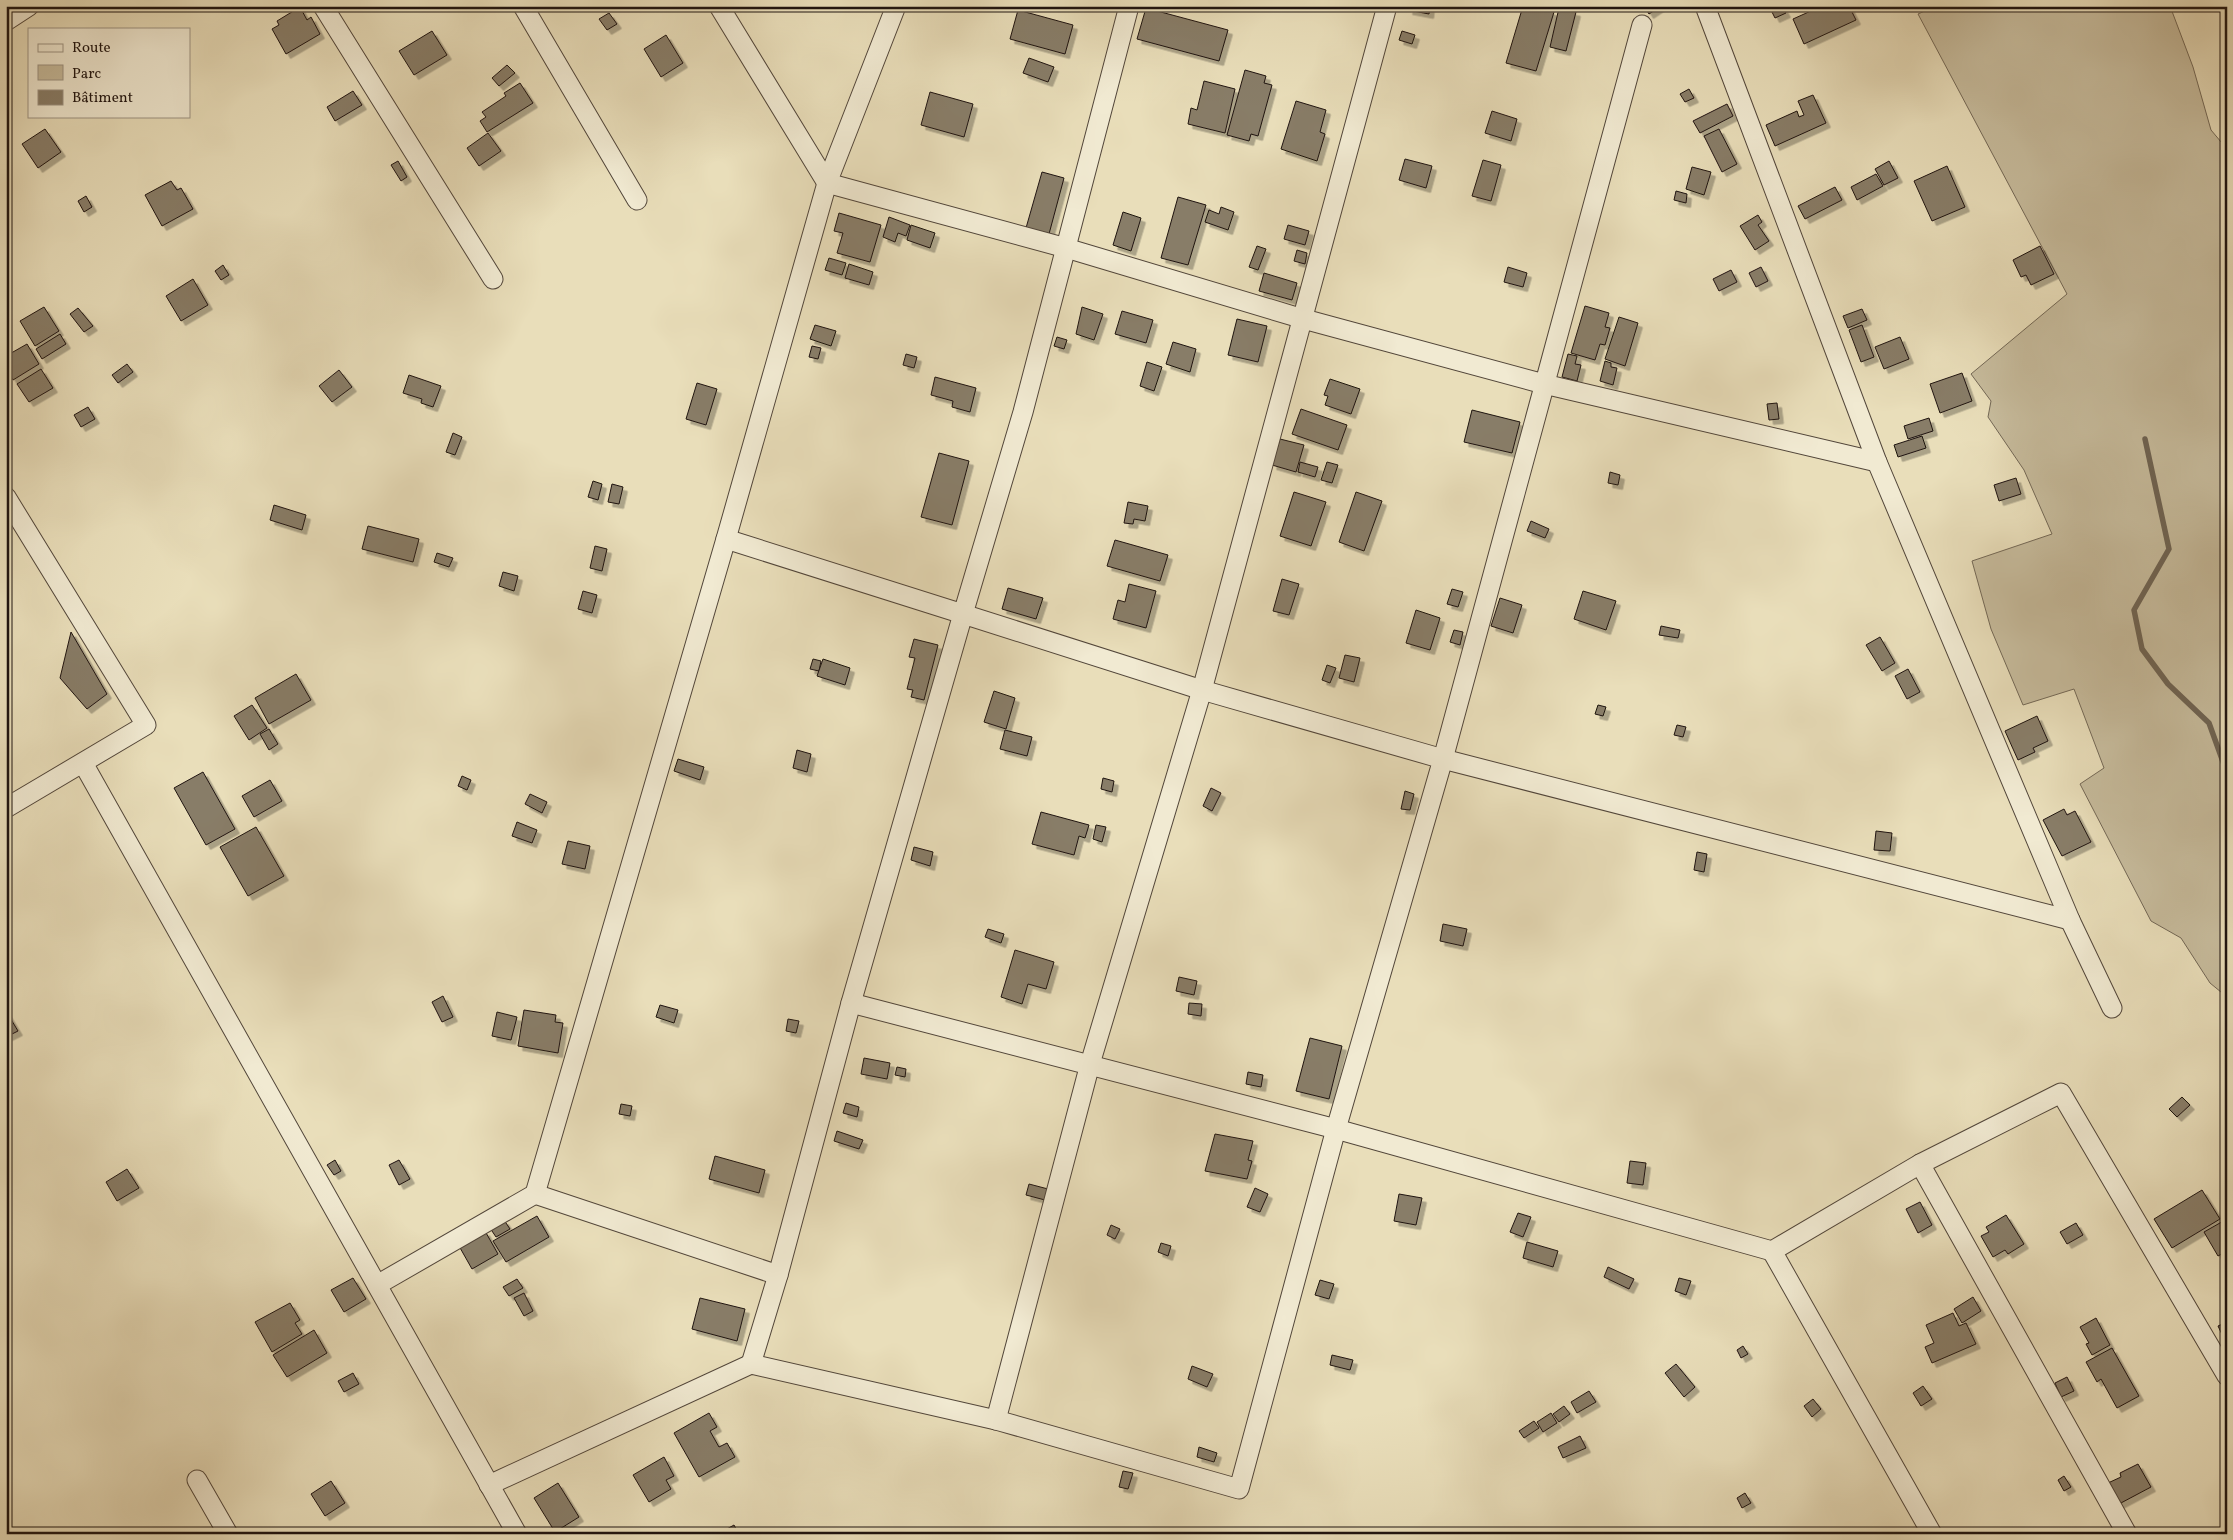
<svg xmlns="http://www.w3.org/2000/svg" width="2233" height="1540" viewBox="0 0 2233 1540" font-family="Vollkorn,serif">
<style>
.green{fill:#c7bc9d;stroke:#736856}
.lines{fill:none;stroke-linecap:round;stroke-linejoin:round}
.stream{stroke:#6f6453;stroke-width:5.5}
.building{fill:#887d68;stroke:#1f1410;filter:url(#shadow)}
.street-casing{stroke:#52463a;stroke-width:21}
.street{stroke:#f1ead2;stroke-width:19}
</style>
<defs>
<filter id="shadow"><feDropShadow dx="4.5" dy="4.5" stdDeviation="0" flood-color="#0004"/></filter>
</defs>
<rect width="100%" height="100%" fill="#e9deba"/>
<filter id="stains"><feTurbulence type="fractalNoise" baseFrequency=".004" numOctaves="4"/><feColorMatrix values="0 0 0 0 .2 0 0 0 0 .09 0 0 0 0 .02 0 0 0 .5 -.17"/></filter>
<radialGradient id="worn" r=".72"><stop offset=".6" stop-color="#630" stop-opacity="0"/><stop offset="1" stop-color="#630" stop-opacity=".3"/></radialGradient>
<path class="green" d="M1936 6H2170L2193 67 2211 130 2227 149V997L2210 983 2181 938 2151 921 2080 784 2104 768 2074 689 2023 705 1991 629 1972 561 2052 534 2024 470 1988 417 1991 401 1971 374 2067 294 1918 14Z"/>
<g class="lines">
<path class="stream" d="M2145 439 2169 549 2134 610 2142 649 2168 684 2209 723 2227 773"/>
</g>
<g class="building">
<path d="M1409 6H1430L1429 14 1408 10Z"/>
<path d="M1523 6H1536L1554 12 1536 71 1506 63Z"/>
<path d="M1644 6H1661L1649 14Z"/>
<path d="M1769 6H1782L1786 13 1775 18Z"/>
<path d="M1822 6H1849L1856 20 1804 44 1793 19Z"/>
<path d="M300 7 307 20 311 17 320 34 286 54 272 29 279 25 277 21Z"/>
<path d="M1146 8 1228 30 1219 61 1137 39Z"/>
<path d="M1559 8 1576 12 1566 51 1550 47Z"/>
<path d="M1018 10 1073 25 1065 54 1010 39Z"/>
<path d="M609 13 617 24 607 30 599 19Z"/>
<path d="M432 31 447 55 414 75 399 51Z"/>
<path d="M1402 31 1415 35 1412 44 1399 40Z"/>
<path d="M666 35 683 63 661 77 644 49Z"/>
<path d="M1029 58 1054 67 1048 82 1023 73Z"/>
<path d="M507 65 515 73 499 86 492 78Z"/>
<path d="M1245 70 1266 76 1264 83 1272 85 1258 136 1251 134 1249 141 1227 135Z"/>
<path d="M1204 81 1235 89 1225 133 1188 124 1191 108 1197 110Z"/>
<path d="M520 83 533 103 487 132 480 121 486 117 482 112 506 96 504 93Z"/>
<path d="M1689 89 1694 98 1685 102 1680 94Z"/>
<path d="M353 91 362 105 335 121 327 107Z"/>
<path d="M930 92 973 104 964 137 921 125Z"/>
<path d="M1813 95 1826 123 1775 146 1766 125 1797 111 1799 117 1804 115 1798 101Z"/>
<path d="M1296 101 1326 110 1320 132 1325 134 1317 161 1281 149Z"/>
<path d="M1727 104 1733 116 1700 133 1693 121Z"/>
<path d="M1492 111 1517 119 1511 141 1485 133Z"/>
<path d="M45 129 61 152 38 168 22 144Z"/>
<path d="M1719 129 1737 164 1722 172 1704 136Z"/>
<path d="M488 133 501 151 479 166 467 148Z"/>
<path d="M1405 159 1432 166 1426 188 1399 180Z"/>
<path d="M1483 160 1501 165 1491 201 1472 196Z"/>
<path d="M398 161 407 177 401 181 391 165Z"/>
<path d="M1889 161 1898 178 1884 185 1875 169Z"/>
<path d="M1947 166 1965 207 1932 221 1914 181Z"/>
<path d="M1692 167 1711 172 1704 195 1686 189Z"/>
<path d="M1042 172 1064 178 1049 234 1026 228Z"/>
<path d="M1876 174 1883 186 1857 200 1851 187Z"/>
<path d="M171 181 177 190 181 188 193 209 162 226 145 195Z"/>
<path d="M1835 187 1842 200 1805 219 1798 206Z"/>
<path d="M1676 191 1687 194 1686 203 1674 200Z"/>
<path d="M86 196 92 207 84 212 78 201Z"/>
<path d="M1178 197 1206 205 1188 265 1161 258Z"/>
<path d="M1221 207 1234 212 1228 230 1205 222 1209 210 1219 214Z"/>
<path d="M1123 212 1141 218 1131 251 1113 245Z"/>
<path d="M839 213 881 225 870 262 837 253 843 233 834 231Z"/>
<path d="M1758 215 1762 222 1758 225 1769 241 1755 250 1740 226Z"/>
<path d="M889 217 910 225 906 236 898 233 895 242 883 237Z"/>
<path d="M911 225 935 233 930 248 907 240Z"/>
<path d="M1288 225 1309 231 1305 245 1284 239Z"/>
<path d="M1257 246 1266 249 1258 270 1249 267Z"/>
<path d="M2040 246 2054 274 2031 285 2026 275 2021 277 2013 260Z"/>
<path d="M1297 250 1307 253 1305 264 1294 261Z"/>
<path d="M829 258 846 263 842 275 825 270Z"/>
<path d="M849 264 873 272 869 285 845 278Z"/>
<path d="M223 265 229 275 221 280 215 271Z"/>
<path d="M1508 267 1527 273 1523 287 1504 282Z"/>
<path d="M1761 267 1768 281 1756 287 1749 273Z"/>
<path d="M1731 270 1737 282 1719 291 1713 279Z"/>
<path d="M1264 273 1297 283 1292 300 1259 291Z"/>
<path d="M193 279 208 305 181 321 166 296Z"/>
<path d="M1585 306 1609 313 1605 327 1610 328 1605 345 1600 344 1595 360 1571 353Z"/>
<path d="M44 307 59 331 35 346 20 321Z"/>
<path d="M1082 307 1103 314 1094 340 1076 334Z"/>
<path d="M78 308 93 326 84 332 70 314Z"/>
<path d="M1862 309 1867 320 1848 328 1843 316Z"/>
<path d="M1122 311 1153 320 1146 343 1115 334Z"/>
<path d="M1619 317 1638 323 1625 366 1605 359Z"/>
<path d="M1237 319 1267 326 1258 362 1228 355Z"/>
<path d="M815 325 836 331 831 346 810 339Z"/>
<path d="M1862 325 1874 357 1861 362 1849 330Z"/>
<path d="M60 334 66 344 42 359 36 349Z"/>
<path d="M1057 337 1067 340 1064 349 1054 346Z"/>
<path d="M1900 337 1909 359 1884 369 1875 347Z"/>
<path d="M1173 342 1196 349 1190 372 1166 364Z"/>
<path d="M27 344 39 364 13 380 6 368V356Z"/>
<path d="M812 346 821 348 818 359 809 357Z"/>
<path d="M906 354 917 357 914 368 903 365Z"/>
<path d="M1568 354 1577 356 1575 364 1581 365 1577 381 1562 377Z"/>
<path d="M1605 361 1611 363V367L1617 368 1613 385 1600 381Z"/>
<path d="M1147 362 1162 367 1154 391 1140 386Z"/>
<path d="M127 364 133 372 118 383 112 375Z"/>
<path d="M41 369 53 388 29 402 17 384Z"/>
<path d="M339 370 352 387 332 402 319 386Z"/>
<path d="M1962 373 1972 401 1940 413 1930 384Z"/>
<path d="M409 375 441 386 433 407 421 403 422 399 403 393Z"/>
<path d="M935 377 976 388 970 412 952 407 953 401 931 395Z"/>
<path d="M1330 379 1360 389 1351 414 1325 405 1328 396 1324 395Z"/>
<path d="M697 383 717 389 706 425 686 419Z"/>
<path d="M1777 403 1779 419 1769 420 1767 404Z"/>
<path d="M88 407 95 419 81 427 74 415Z"/>
<path d="M1301 409 1347 425 1338 450 1292 434Z"/>
<path d="M1472 410 1520 422 1512 453 1464 442Z"/>
<path d="M1929 418 1933 431 1908 439 1904 426Z"/>
<path d="M453 433 462 437 455 455 446 452Z"/>
<path d="M1922 436 1926 448 1898 457 1894 445Z"/>
<path d="M1280 439 1304 445 1296 472 1272 465Z"/>
<path d="M939 453 969 461 952 525 921 517Z"/>
<path d="M1300 462 1318 467 1315 477 1298 472Z"/>
<path d="M1327 462 1338 465 1332 483 1321 480Z"/>
<path d="M1610 472 1620 475 1618 485 1608 483Z"/>
<path d="M2016 478 2021 494 1999 501 1994 485Z"/>
<path d="M593 481 602 484 598 500 588 497Z"/>
<path d="M612 484 623 487 619 504 608 502Z"/>
<path d="M1294 492 1326 502 1311 546 1280 536Z"/>
<path d="M1356 492 1382 501 1364 551 1339 542Z"/>
<path d="M1128 502 1148 506 1145 521 1134 519 1133 524 1124 523Z"/>
<path d="M274 505 306 515 302 530 270 520Z"/>
<path d="M1531 521 1549 529 1545 538 1527 531Z"/>
<path d="M368 526 419 539 413 562 362 549Z"/>
<path d="M1115 540 1168 555 1160 581 1107 566Z"/>
<path d="M595 546 607 549 602 571 590 568Z"/>
<path d="M437 553 453 558 449 567 434 562Z"/>
<path d="M503 572 518 576 514 591 499 586Z"/>
<path d="M1282 579 1299 584 1289 615 1273 611Z"/>
<path d="M1129 584 1156 591 1146 628 1113 619 1118 600 1125 602Z"/>
<path d="M1008 588 1043 598 1036 619 1002 609Z"/>
<path d="M1452 589 1463 592 1458 607 1447 604Z"/>
<path d="M583 591 597 595 592 613 578 609Z"/>
<path d="M1583 591 1616 601 1606 630 1574 619Z"/>
<path d="M1500 598 1522 605 1513 633 1491 626Z"/>
<path d="M1416 610 1440 618 1430 650 1406 643Z"/>
<path d="M1661 626 1680 630 1678 638 1659 635Z"/>
<path d="M1454 630 1463 632 1460 645 1450 642Z"/>
<path d="M71 632 107 694 87 709 60 678Z"/>
<path d="M1880 637 1895 663 1882 671 1866 645Z"/>
<path d="M914 639 938 645 924 700 911 697 913 690 907 689 915 658 909 657Z"/>
<path d="M1345 655 1360 658 1354 682 1339 678Z"/>
<path d="M813 659 821 661 819 671 810 669Z"/>
<path d="M823 659 850 668 845 685 817 676Z"/>
<path d="M1327 665 1336 668 1330 683 1322 680Z"/>
<path d="M1908 669 1920 692 1907 699 1895 676Z"/>
<path d="M296 674 311 700 269 724 255 698Z"/>
<path d="M994 691 1015 698 1006 729 984 722Z"/>
<path d="M252 705 267 728 249 740 234 716Z"/>
<path d="M1598 705 1606 707 1603 716 1595 714Z"/>
<path d="M2037 716 2048 741 2033 748 2035 752 2018 760 2005 731Z"/>
<path d="M1677 725 1686 727 1683 737 1674 735Z"/>
<path d="M269 729 278 744 269 750 260 734Z"/>
<path d="M1005 730 1032 737 1027 756 1000 749Z"/>
<path d="M797 750 811 754 807 772 793 768Z"/>
<path d="M678 759 704 767 700 780 674 771Z"/>
<path d="M203 772 235 829 206 845 174 788Z"/>
<path d="M462 776 471 780 467 790 458 786Z"/>
<path d="M1103 778 1114 781 1112 792 1101 789Z"/>
<path d="M270 780 282 801 254 817 242 796Z"/>
<path d="M1211 788 1221 793 1212 811 1203 806Z"/>
<path d="M1405 791 1414 794 1410 810 1401 809Z"/>
<path d="M530 794 547 802 542 813 525 804Z"/>
<path d="M2064 809 2067 815 2075 811 2091 842 2062 856 2043 820Z"/>
<path d="M1041 812 1089 825 1085 838 1079 836 1074 855 1032 844Z"/>
<path d="M517 822 537 830 532 843 512 836Z"/>
<path d="M1096 825 1106 827 1102 842 1093 839Z"/>
<path d="M256 827 284 876 248 896 220 847Z"/>
<path d="M1876 831 1892 833 1890 851 1874 850Z"/>
<path d="M568 841 590 846 585 869 562 864Z"/>
<path d="M914 847 933 852 930 866 911 860Z"/>
<path d="M1697 852 1707 854 1704 872 1694 870Z"/>
<path d="M1443 924 1467 929 1463 946 1440 941Z"/>
<path d="M988 929 1004 934 1001 943 985 937Z"/>
<path d="M1015 950 1054 962 1046 989 1028 984 1022 1004 1001 997Z"/>
<path d="M1179 977 1197 981 1194 995 1176 991Z"/>
<path d="M443 996 453 1017 442 1022 432 1002Z"/>
<path d="M1189 1003 1202 1004 1201 1016 1188 1014Z"/>
<path d="M660 1005 678 1010 674 1023 656 1017Z"/>
<path d="M524 1010 556 1015 555 1022 563 1023 558 1053 518 1046Z"/>
<path d="M6 1011 18 1031 6 1037Z"/>
<path d="M497 1012 517 1017 511 1040 492 1036Z"/>
<path d="M788 1019 799 1021 796 1033 786 1031Z"/>
<path d="M1310 1038 1342 1046 1329 1099 1296 1091Z"/>
<path d="M864 1058 890 1063 887 1079 861 1074Z"/>
<path d="M897 1067 906 1069 905 1077 895 1075Z"/>
<path d="M1248 1072 1263 1075 1261 1087 1246 1084Z"/>
<path d="M2182 1097 2190 1105 2177 1117 2169 1109Z"/>
<path d="M846 1103 859 1107 857 1117 843 1113Z"/>
<path d="M621 1104 632 1106 630 1116 619 1114Z"/>
<path d="M837 1131 863 1140 859 1149 834 1141Z"/>
<path d="M1215 1134 1253 1141 1248 1160 1252 1161 1247 1179 1205 1171Z"/>
<path d="M715 1156 765 1170 759 1193 709 1179Z"/>
<path d="M335 1160 341 1171 334 1175 327 1165Z"/>
<path d="M399 1160 410 1179 399 1185 389 1165Z"/>
<path d="M1630 1161 1646 1163 1643 1185 1627 1183Z"/>
<path d="M127 1169 139 1188 117 1201 106 1182Z"/>
<path d="M1029 1184 1048 1189 1045 1200 1026 1195Z"/>
<path d="M1255 1188 1268 1194 1260 1212 1247 1207Z"/>
<path d="M2202 1190 2220 1219 2172 1248 2154 1219Z"/>
<path d="M1399 1194 1422 1198 1416 1225 1394 1221Z"/>
<path d="M1920 1202 1932 1225 1918 1233 1906 1209Z"/>
<path d="M1518 1213 1531 1217 1523 1237 1510 1232Z"/>
<path d="M2006 1215 2024 1244 2008 1254 2005 1250 1993 1257 1981 1236 1989 1232 1986 1227Z"/>
<path d="M537 1216 549 1237 506 1262 493 1241Z"/>
<path d="M2227 1219V1251L2218 1256 2204 1232Z"/>
<path d="M504 1220 510 1229 496 1237 490 1228Z"/>
<path d="M2076 1223 2083 1235 2067 1244 2060 1232Z"/>
<path d="M1111 1225 1120 1229 1115 1239 1107 1235Z"/>
<path d="M485 1231 498 1254 472 1269 459 1246Z"/>
<path d="M1527 1242 1558 1251 1553 1267 1523 1258Z"/>
<path d="M1161 1243 1171 1246 1168 1256 1158 1252Z"/>
<path d="M1608 1267 1634 1279 1629 1289 1604 1277Z"/>
<path d="M353 1278 366 1299 344 1312 331 1290Z"/>
<path d="M1679 1278 1691 1281 1686 1295 1675 1291Z"/>
<path d="M517 1279 523 1288 509 1296 503 1287Z"/>
<path d="M1320 1280 1334 1284 1329 1299 1315 1295Z"/>
<path d="M524 1293 533 1311 524 1316 514 1298Z"/>
<path d="M1973 1297 1981 1311 1962 1323 1954 1309Z"/>
<path d="M700 1298 745 1309 737 1341 692 1329Z"/>
<path d="M290 1303 300 1320 295 1323 302 1334 272 1352 255 1322Z"/>
<path d="M1953 1313 1959 1326 1966 1323 1976 1344 1932 1363 1925 1347 1934 1343 1926 1325Z"/>
<path d="M2096 1318 2110 1345 2092 1355 2086 1344 2089 1343 2080 1327Z"/>
<path d="M2227 1322V1345L2218 1326Z"/>
<path d="M314 1330 327 1353 287 1377 273 1355Z"/>
<path d="M1743 1346 1748 1354 1741 1358 1737 1350Z"/>
<path d="M2112 1348 2139 1396 2117 1408 2101 1379 2097 1382 2086 1362Z"/>
<path d="M1332 1355 1353 1360 1350 1370 1330 1365Z"/>
<path d="M1676 1364 1695 1387 1684 1397 1665 1373Z"/>
<path d="M1192 1366 1213 1374 1207 1387 1188 1379Z"/>
<path d="M353 1373 359 1384 344 1392 338 1381Z"/>
<path d="M2067 1377 2074 1391 2061 1397 2055 1383Z"/>
<path d="M1923 1386 1932 1399 1921 1406 1913 1393Z"/>
<path d="M1589 1391 1596 1402 1577 1413 1571 1402Z"/>
<path d="M1813 1399 1821 1409 1812 1417 1804 1406Z"/>
<path d="M1564 1406 1570 1414 1559 1422 1553 1414Z"/>
<path d="M709 1413 717 1427 710 1431 719 1447 727 1443 735 1457 699 1477 674 1433Z"/>
<path d="M1551 1413 1557 1423 1543 1432 1537 1422Z"/>
<path d="M1534 1421 1539 1428 1524 1438 1519 1431Z"/>
<path d="M1580 1436 1586 1448 1563 1458 1558 1447Z"/>
<path d="M1199 1447 1217 1453 1214 1462 1197 1457Z"/>
<path d="M664 1457 674 1476 666 1480 671 1489 649 1502 633 1475Z"/>
<path d="M2138 1464 2151 1487 2119 1504 2108 1483 2121 1477 2120 1473Z"/>
<path d="M1123 1471 1133 1473 1128 1489 1119 1487Z"/>
<path d="M2064 1476 2071 1487 2064 1491 2058 1480Z"/>
<path d="M331 1481 345 1503 325 1516 311 1494Z"/>
<path d="M558 1483 579 1517 555 1532 534 1498Z"/>
<path d="M1745 1493 1751 1503 1742 1508 1737 1498Z"/>
<path d="M734 1525 739 1534H718Z"/>
</g>
<g class="lines">
<g class="street-casing">
<g id="street">
<path d="M323 6 493 279"/>
<path d="M523 6 637 200"/>
<path d="M719 6 827 183 1066 248 1300 318 1544 384 1877 462"/>
<path d="M1705 6 1877 462 2070 920 2112 1008"/>
<path d="M6 21 29 6"/>
<path d="M6 497 146 725 6 808"/>
<path d="M726 539 963 614 1023 412 1129 6"/>
<path d="M83 763 517 1534"/>
<path d="M2070 920 1443 759 1202 690 963 614 851 1003 1336 1129 1772 1251 1920 1164 2061 1093 2227 1376"/>
<path d="M1920 1164 2127 1534"/>
<path d="M535 1194 778 1275"/>
<path d="M1772 1251 1932 1534"/>
<path d="M377 1285 535 1194 726 539 827 183 896 6"/>
<path d="M751 1364 778 1275 851 1003"/>
<path d="M996 1420 1090 1064 1202 690 1387 6"/>
<path d="M197 1480 228 1534"/>
<path d="M489 1485 751 1364 996 1420 1239 1489 1336 1129 1443 759 1642 25"/>
</g>
</g>
<use href="#street" class="street"/>
</g>
<rect width="2233" height="1540" fill="none" stroke="#e9deba" stroke-width="25"/>
<rect x="8" y="8" width="2218" height="1525" fill="none" stroke="#1f1410" stroke-width="2.5"/>
<rect x="12" y="12" width="2208" height="1515" fill="none" stroke="#1f1410"/>
<rect x="28" y="28" width="162" height="90" fill="#f1ead2" stroke="#9d9484"/>
<rect x="38" y="44" width="25" height="8" fill="#f1ead2" stroke="#9d9484"/>
<text x="72" y="52" font-size="15" fill="#1f1410">Route</text>
<rect x="38" y="65" width="25" height="15" fill="#c7bc9d" stroke="#9d9484"/>
<text x="72" y="78" font-size="15" fill="#1f1410">Parc</text>
<rect x="38" y="90" width="25" height="15" fill="#887d68" stroke="#9d9484"/>
<text x="72" y="102" font-size="15" fill="#1f1410">Bâtiment</text>
<rect width="100%" height="100%" filter="url(#stains)"/>
<rect width="100%" height="100%" fill="url(#worn)"/>
</svg>
